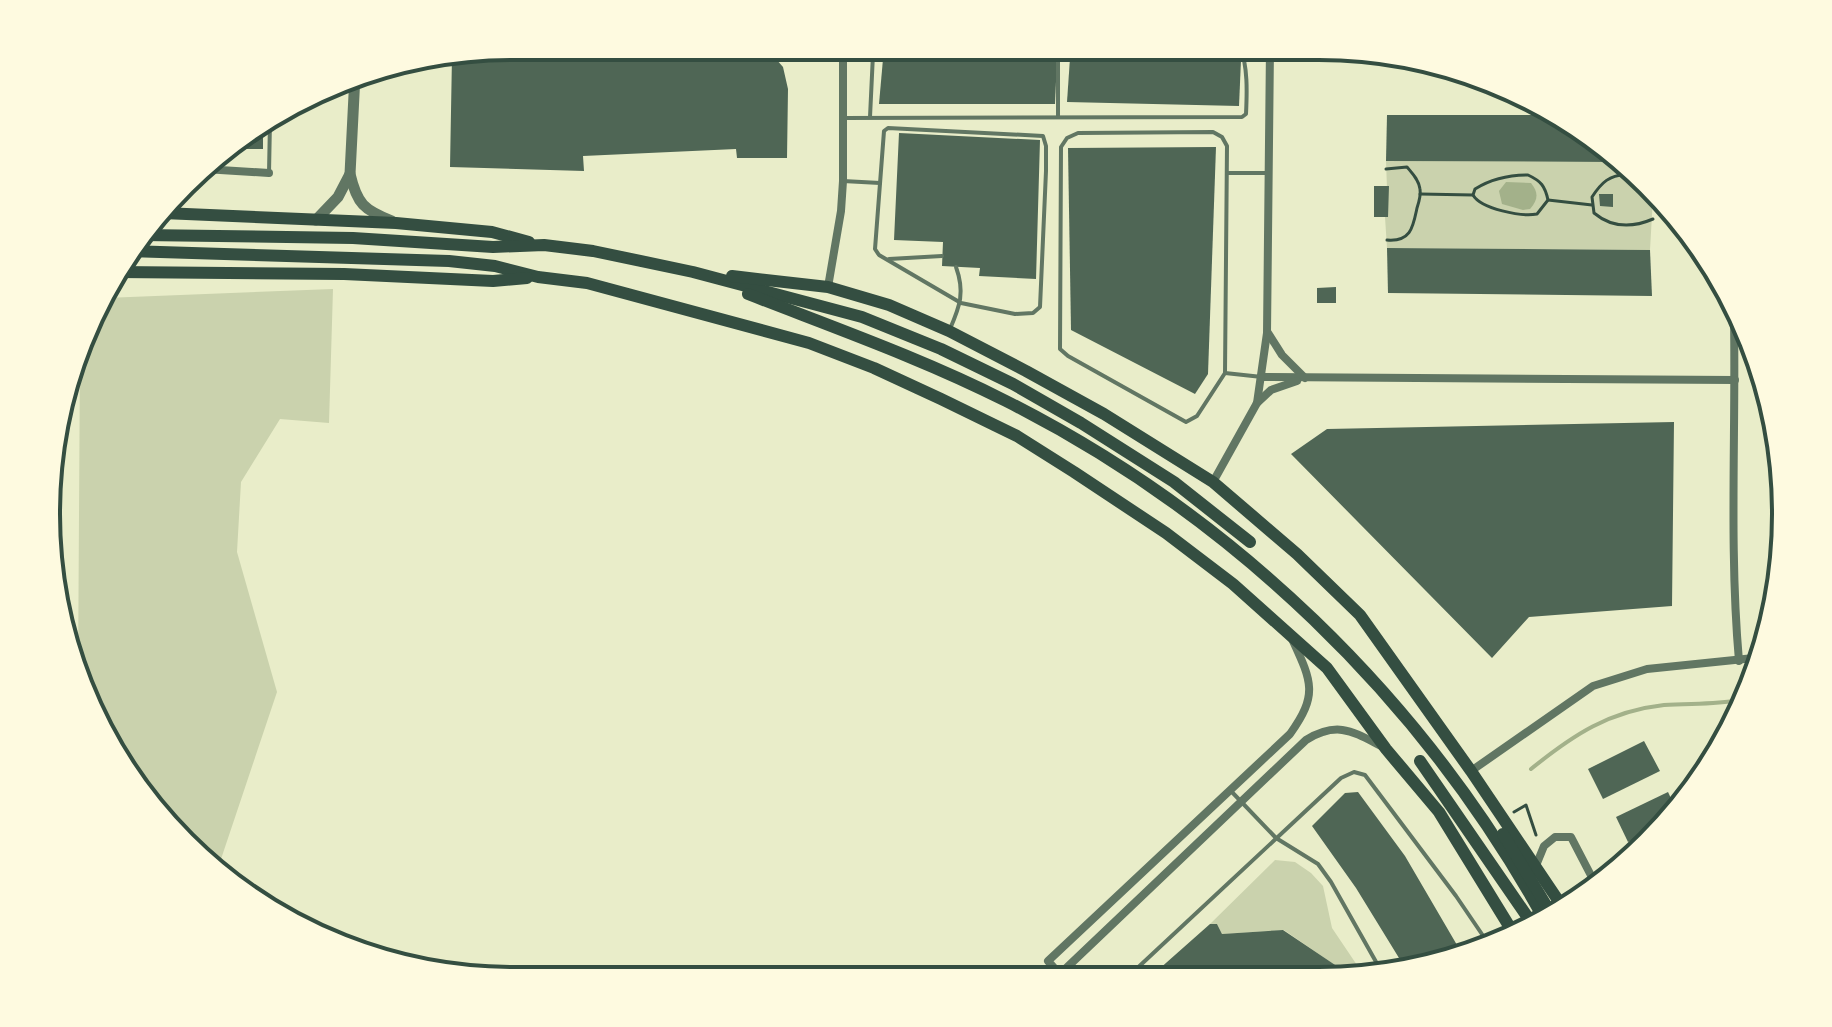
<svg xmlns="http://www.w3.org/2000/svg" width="1832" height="1027" viewBox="0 0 1832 1027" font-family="'Roboto Serif',serif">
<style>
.green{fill:#cad2ad}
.water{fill:#a3b18a}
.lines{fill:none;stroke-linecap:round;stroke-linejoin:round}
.stream{stroke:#a3b18a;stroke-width:4}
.building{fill:#4f6655}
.path{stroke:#344e41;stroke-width:3}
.service{stroke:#617663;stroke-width:4}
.minor{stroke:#617663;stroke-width:8}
.tertiary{stroke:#617663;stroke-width:11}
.secondary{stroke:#344e41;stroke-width:12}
.rim{fill:none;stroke:#344e41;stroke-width:4}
</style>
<rect width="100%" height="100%" fill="#e9edc9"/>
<g class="green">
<path d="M1386 161 1613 162 1653 197 1650 250 1387 248 1385 217 1388 216Z"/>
<path d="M333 289 329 423 280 419 241 482 237 552 277 692 218 868 162 821 81 692 78 679 80 352 105 298Z"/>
<path d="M1275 860 1295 862 1311 873 1323 886 1332 928 1361 971 1352 977 1284 930 1222 934 1217 924H1210Z"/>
</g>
<path class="water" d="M1506 182 1531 183C1539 193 1538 200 1530 209L1523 210 1502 204 1499 191Z"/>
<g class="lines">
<path class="stream" d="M1531 769C1573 735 1609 711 1664 705 1690 703 1714 705 1739 700"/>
</g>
<g class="building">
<path d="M511 46 769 51 783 67 788 89 787 158H737L736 149 583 156 584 171 450 167 452 56Z"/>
<path d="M1070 58 1241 60 1239 106 1067 102Z"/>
<path d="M883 59H1057L1055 104H879Z"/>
<path d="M1387 115H1560L1613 162 1386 161Z"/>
<path d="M263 124V149H233L228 143Z"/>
<path d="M899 133 1040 140 1036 279 979 276 980 268 942 266 943 242 894 240Z"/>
<path d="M1216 147 1208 374 1195 394 1071 330 1068 148Z"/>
<path d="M1374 186H1389L1388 217H1374Z"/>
<path d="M1599 194H1613V207L1600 206Z"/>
<path d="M1387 248 1650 250 1652 296 1388 293Z"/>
<path d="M1336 287V303H1317V288Z"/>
<path d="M1674 422 1672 606 1529 617 1492 658 1291 454 1327 429Z"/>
<path d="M1644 741 1660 771 1603 799 1588 769Z"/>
<path d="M1358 792 1405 856 1464 957 1407 971 1356 888 1312 826 1345 793Z"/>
<path d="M1668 792 1676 809 1663 826 1628 842 1616 817Z"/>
<path d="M1210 924H1217L1222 934 1283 930 1353 977 1149 978Z"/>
</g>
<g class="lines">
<g class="path">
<path d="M1386 169 1407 167C1412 173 1419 180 1420 189 1421 195 1419 202 1417 208 1413 227 1411 242 1387 240"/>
<path d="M1528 175C1541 181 1545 186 1548 200L1537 214C1522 217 1481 209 1473 195L1475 189C1491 179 1510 175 1528 175Z"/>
<path d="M1627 175C1610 174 1601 183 1592 197L1594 213C1612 228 1632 228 1653 219"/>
<path d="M1420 194 1473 195"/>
<path d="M1548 200 1592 205"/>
<path d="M1514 812 1526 805 1536 835"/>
</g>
<g class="service">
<path d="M870 117 873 54"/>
<path d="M1058 117V48"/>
<path d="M844 118 1242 117 1246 114C1247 93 1248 66 1240 47"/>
<path d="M888 128 1043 136 1046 146V171L1040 307 1033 313 1015 314 961 303 879 255 875 249 884 131Z"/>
<path d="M1213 132 1222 137 1227 146 1225 373 1197 416 1186 422 1068 356 1060 349 1061 147 1067 138 1078 133Z"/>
<path d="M269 173 270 121"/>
<path d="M1227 173H1268"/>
<path d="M843 181 880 183"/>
<path d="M889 259 942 256"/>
<path d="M950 329C960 306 965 292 956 267"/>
<path d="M1225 373 1262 377"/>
<path d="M1230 790 1276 838 1318 864 1331 882 1384 976"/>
<path d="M1130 978 1132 973 1341 778 1354 772 1365 775 1456 896 1490 946"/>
</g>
<g class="minor">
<path d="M873 46V52L910 53 1134 47"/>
<path d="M204 169 269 173"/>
<path d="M828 287 841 211 843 181V46"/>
<path d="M1734 319C1736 433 1729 548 1739 661"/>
<path d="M1268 333 1282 355 1305 378"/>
<path d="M1262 377 1735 380"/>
<path d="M1257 403 1271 390 1297 381"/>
<path d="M1213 482 1257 403 1267 333 1270 47"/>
<path d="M56 584 58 432"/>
<path d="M1471 771 1593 686 1647 669 1754 658"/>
<path d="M1535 868 1544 846 1555 837H1571L1597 887"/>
<path d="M1060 974 1306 740C1337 721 1352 731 1381 746"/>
<path d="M1063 978 1048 961 1290 734C1318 695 1312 682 1293 641"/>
</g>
<g class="tertiary">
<path d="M355 75 350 174C357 204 364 210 392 221"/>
<path d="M316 220 338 197 350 174"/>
</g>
<g class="secondary">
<path d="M163 213 396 223 492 232 529 242"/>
<path d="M142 235 353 238 493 247 544 245 593 251 693 272 862 317 941 349 1013 384 1081 423 1174 482 1250 542"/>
<path d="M128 251 449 261 495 266 538 277 587 283 809 343 874 368 941 399 1017 436 1074 472 1166 533 1233 584 1327 668 1386 749 1439 812 1514 934"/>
<path d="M117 272 344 274 493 281 527 278"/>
<path d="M732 276 828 287 889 305 949 331 1026 371 1104 414 1213 482 1297 554 1360 615 1471 771 1564 909"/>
<path d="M748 294C835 328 923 359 1006 401 1232 515 1422 698 1544 919"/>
<path d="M1420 761 1533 925"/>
<path d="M1503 834 1552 915"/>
</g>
</g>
<path d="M0 0H1832V1027H0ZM513 60H1319A453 453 0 0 1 1772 513V514A453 453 0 0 1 1319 967H513A453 453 0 0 1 60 514V513A453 453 0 0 1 513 60Z" fill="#fefae0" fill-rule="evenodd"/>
<path class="rim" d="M513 60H1319A453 453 0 0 1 1772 513V514A453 453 0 0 1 1319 967H513A453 453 0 0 1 60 514V513A453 453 0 0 1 513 60Z"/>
</svg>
